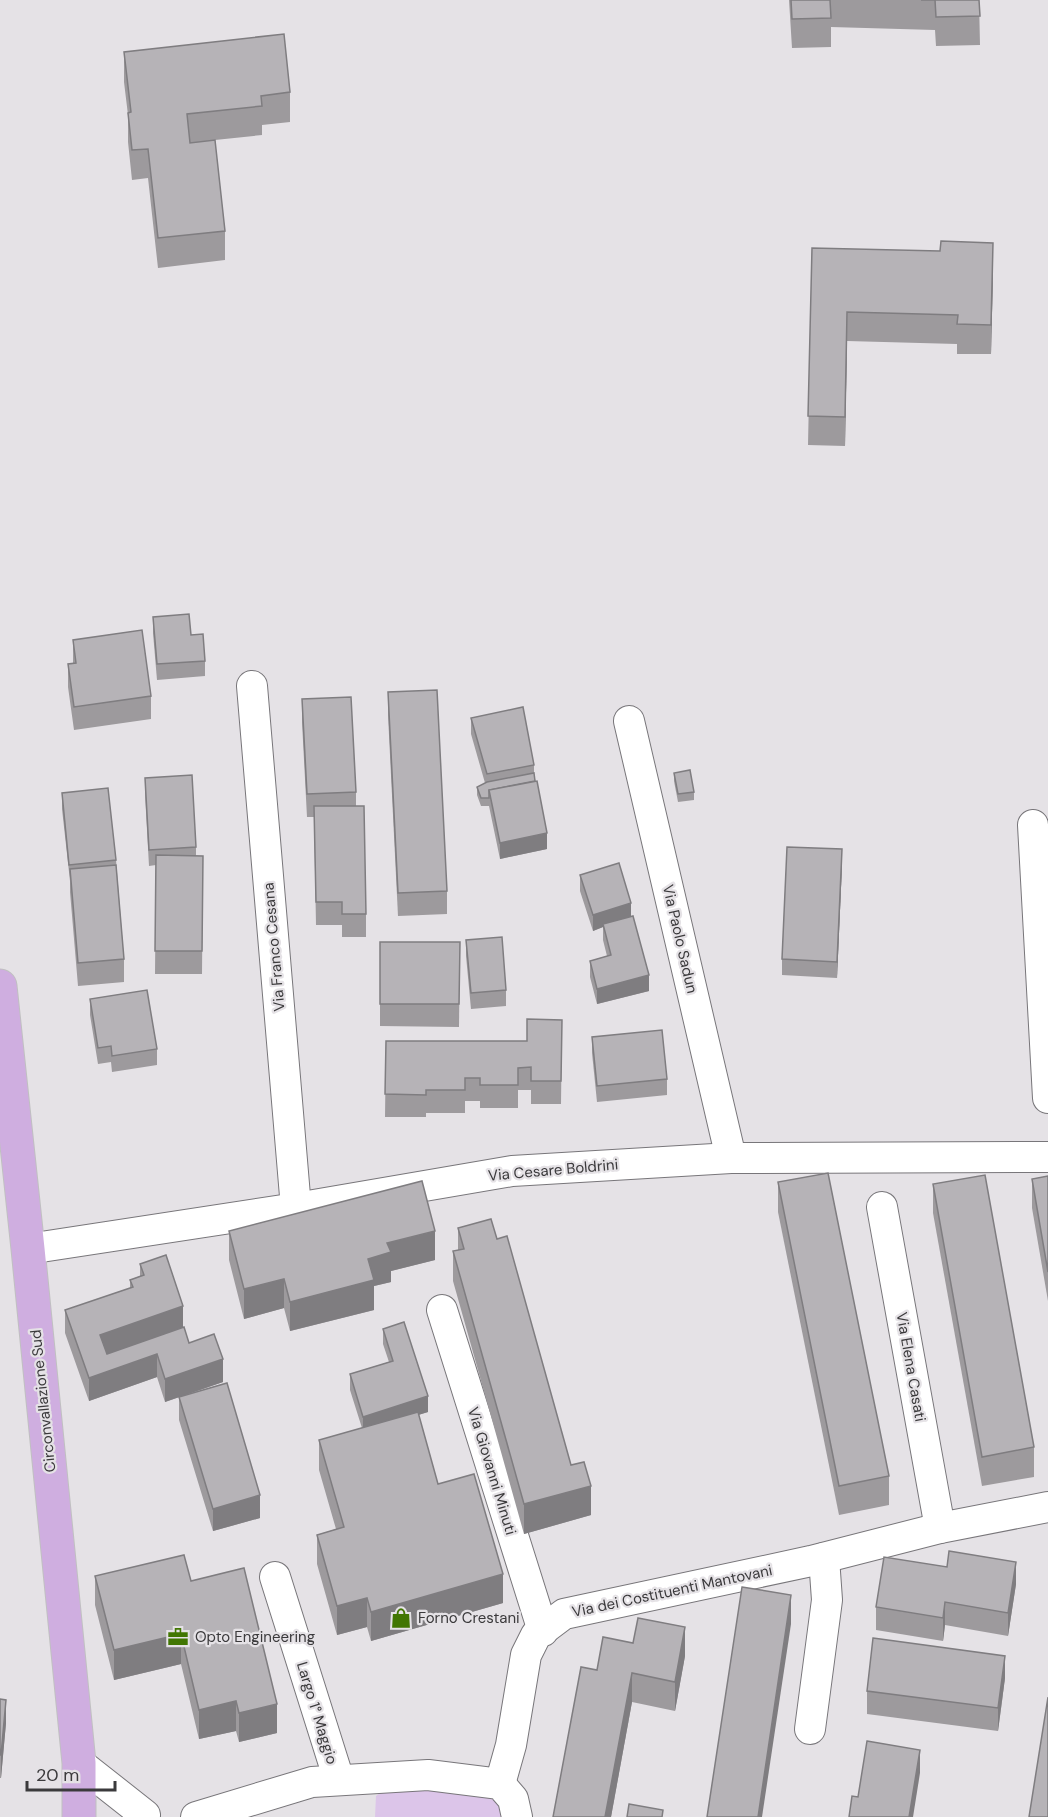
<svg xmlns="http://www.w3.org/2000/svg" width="1048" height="1817" viewBox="0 0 1048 1817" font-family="'DM Sans',sans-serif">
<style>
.green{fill:#dcc5e9}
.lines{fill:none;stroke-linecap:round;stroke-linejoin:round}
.minor-casing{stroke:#78767a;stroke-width:32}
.major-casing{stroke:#c0c0c1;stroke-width:35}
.minor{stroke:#fff;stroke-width:30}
.major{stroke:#cfaee0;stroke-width:33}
.wall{fill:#9d9a9d}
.shaded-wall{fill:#7f7d80}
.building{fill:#b6b3b7;stroke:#7f7d80;stroke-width:1.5}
.labels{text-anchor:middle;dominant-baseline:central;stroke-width:4.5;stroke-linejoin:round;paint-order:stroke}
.street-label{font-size:15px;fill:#3b3a3c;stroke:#e5e2e6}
.poi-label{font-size:15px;fill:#3b3a3c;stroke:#e5e2e6;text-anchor:start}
</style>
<rect width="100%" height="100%" fill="#e5e2e6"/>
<path class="green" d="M469 1788 497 1799 503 1811V1817H375L376 1796 383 1791Z"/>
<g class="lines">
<g class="minor-casing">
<g id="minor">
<path d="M252 686 296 1208"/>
<path d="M629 721 731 1158"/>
<path d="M1033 825 1048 1098"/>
<path d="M882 1207 940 1528"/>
<path d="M28 1249 296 1208 512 1171 731 1158 1048 1157"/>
<path d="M442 1310 543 1631"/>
<path d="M275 1577 339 1780"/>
<path d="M810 1729 827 1600 824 1558"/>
<path d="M79 1763 145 1815"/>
<path d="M500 1784 511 1745 526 1655 536 1635 564 1614 811 1561 940 1528 1048 1507"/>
<path d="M196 1817 312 1782 428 1775 500 1784 513 1799 517 1817"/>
</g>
</g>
<g class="major-casing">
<path id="major" d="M0 986 28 1249 79 1763V1817"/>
</g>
<use href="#minor" class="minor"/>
<use href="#major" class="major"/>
</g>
<g class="wall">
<path d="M789 0H979L980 45 936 46 935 30 831 27V47L792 48Z"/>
<path d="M124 52 290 92V122L262 125V135L215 140 225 231V260L158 268 148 178 132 180 128 142V115L124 82Z"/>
<path d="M812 248 993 272 991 354H957V344L847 341 845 446 808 445Z"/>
<path d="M153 617 191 635 205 661V676L157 680 153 633Z"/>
<path d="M73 640 151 696V719L74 730 68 687V664L73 663Z"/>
<path d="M388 692 447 891V914L398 916 388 715Z"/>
<path d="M302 699 356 792V806L366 914V937H342V925H316L314 817H307L302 722Z"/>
<path d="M471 718 534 765V773L547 849 500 859 489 806H481L477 795V787L485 783 471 734Z"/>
<path d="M674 773 694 792V800L678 802 674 781Z"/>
<path d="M145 778 196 847V856H203L202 974H155L156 865 149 866 145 794Z"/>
<path d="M62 793 116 860 124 959V982L78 986 70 892V881L62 809Z"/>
<path d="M842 865 837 978 782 975V959Z"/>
<path d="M580 875 631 917 649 991 597 1004 590 977V961L607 956 603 940V927L593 931 580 891Z"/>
<path d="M466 940 506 990V1006L471 1009 466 956Z"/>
<path d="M380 942H460L459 1027 380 1026Z"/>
<path d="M90 999 157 1049V1065L112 1072 111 1062 98 1064 90 1015Z"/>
<path d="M562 1020 561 1104H531V1090H518V1108H480V1101H465V1113H426V1117H385L386 1041H527Z"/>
<path d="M592 1037 667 1079V1095L597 1102 592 1053Z"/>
<path d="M1048 1176V1301L1032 1208V1179Z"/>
<path d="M778 1182 889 1476V1505L839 1515 778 1212Z"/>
<path d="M933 1184 1034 1447V1477L982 1486 933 1213Z"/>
<path d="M458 1228 497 1239 571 1465 591 1515 524 1534 453 1281V1251L458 1250Z"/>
<path d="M229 1231 435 1260 391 1271V1282L374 1286V1310L290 1331 284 1308 244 1319 229 1260Z"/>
<path d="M140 1264 183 1327 189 1343 223 1382 183 1396 260 1518 213 1531 179 1420V1397L165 1402 157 1377 89 1401 65 1333V1310L130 1288V1280L140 1276Z"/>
<path d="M383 1329 428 1412 418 1415 438 1484 503 1603 371 1641 367 1627 337 1635 317 1564V1535L336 1529 319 1470V1440L362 1428 350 1390V1374L389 1362 383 1344Z"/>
<path d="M947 1567 1016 1584 1008 1636 945 1625 943 1641 876 1630V1607Z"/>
<path d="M95 1576 191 1581 277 1733 239 1742 236 1731 199 1739 181 1664 114 1680 95 1605Z"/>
<path d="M685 1656 675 1711 632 1702 611 1817H553L597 1670Z"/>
<path d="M1005 1678 998 1731 867 1714V1691Z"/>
<path d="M0 1699 6 1723 1 1778H0Z"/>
</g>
<g class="shaded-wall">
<path d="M993 243V272L991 354V325Z"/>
<path d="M847 312V341L845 446V417Z"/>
<path d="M547 833V849L500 859V843Z"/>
<path d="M842 849V865L837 978V962Z"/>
<path d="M631 903V918L603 924V927L593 931V915Z"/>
<path d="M649 975V991L597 1004V989Z"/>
<path d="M435 1231V1260L391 1271V1282L374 1286V1310L290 1331V1302L368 1259 387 1243Z"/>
<path d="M284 1279V1308L244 1319V1289Z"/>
<path d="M183 1306V1329L100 1358V1335Z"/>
<path d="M157 1354V1377L89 1401V1378Z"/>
<path d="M223 1359V1382L165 1402V1379Z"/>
<path d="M428 1396V1412L363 1432V1417Z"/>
<path d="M591 1486V1515L524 1534V1504Z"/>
<path d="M260 1495V1518L213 1531V1509Z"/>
<path d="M1016 1562V1584L1008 1636V1613Z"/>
<path d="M503 1574V1603L371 1641V1612Z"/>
<path d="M791 1595V1624L762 1817H758Z"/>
<path d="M367 1598V1627L337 1635V1606Z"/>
<path d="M945 1602V1625L943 1641V1618Z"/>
<path d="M685 1627V1656L675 1711V1682Z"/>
<path d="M181 1634V1664L114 1680V1650Z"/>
<path d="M1005 1656V1678L998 1731V1708Z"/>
<path d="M632 1673V1702L611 1817H605Z"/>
<path d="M6 1700V1723L1 1778V1755Z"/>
<path d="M236 1701V1731L199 1739V1710Z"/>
<path d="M277 1704V1733L239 1742V1713Z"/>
<path d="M920 1750V1773L913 1817H909Z"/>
</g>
<g class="building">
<path d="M791 0H830L831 18 792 19Z"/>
<path d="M921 0H979L980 16 936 17 935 0Z"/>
<path d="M284 34 290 92 261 96 262 106 187 114 190 143 215 140 225 231 158 238 148 149 132 150 128 113 131 112 124 52Z"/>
<path d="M941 241 993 243 991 325 957 324 958 315 847 312 845 417 808 416 812 248 940 251Z"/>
<path d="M189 614 191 635 203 634 205 661 157 664 153 617Z"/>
<path d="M142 630 151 696 74 707 68 664 76 663 73 640Z"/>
<path d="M437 690 447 891 398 893 388 692Z"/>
<path d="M351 697 356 792 307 794 302 699Z"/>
<path d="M523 707 534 765 487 774 471 718Z"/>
<path d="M690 770 694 792 678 794 674 773Z"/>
<path d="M534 773 535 781 489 790V798H481L477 787 487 782Z"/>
<path d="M192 775 196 847 149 850 145 778Z"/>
<path d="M537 781 547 833 500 843 489 790Z"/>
<path d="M108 788 116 860 69 865 62 793Z"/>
<path d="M314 806H364L366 914H342V902H316Z"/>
<path d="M787 847 842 849 837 962 782 959Z"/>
<path d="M156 855 203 856 202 951H155Z"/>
<path d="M619 863 631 903 593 915 580 875Z"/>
<path d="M116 865 124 959 78 963 70 869Z"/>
<path d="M633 916 649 975 597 989 590 961 611 955 603 924Z"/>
<path d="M502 937 506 990 471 993 466 940Z"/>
<path d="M380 942H460L459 1004H380Z"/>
<path d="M147 990 157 1049 112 1056 111 1046 98 1048 90 999Z"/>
<path d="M527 1019 562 1020 561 1081H531V1067L518 1068V1085H480V1078H465V1090H426V1095L385 1094 386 1041H527Z"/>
<path d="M662 1030 667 1079 597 1086 592 1037Z"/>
<path d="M828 1173 889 1476 839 1486 778 1182Z"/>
<path d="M985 1175 1034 1447 982 1457 933 1184Z"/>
<path d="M1048 1176V1272L1032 1179Z"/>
<path d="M422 1181 435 1231 387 1243 391 1252 368 1259 374 1280 290 1302 284 1279 244 1289 229 1231Z"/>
<path d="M491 1219 497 1239 507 1236 571 1465 584 1462 591 1486 524 1504 453 1251 464 1249 458 1228Z"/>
<path d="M166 1255 183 1306 100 1335 107 1354 184 1327 189 1343 214 1334 223 1359 165 1379 157 1354 89 1378 65 1310 133 1287 130 1280 144 1275 140 1264Z"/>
<path d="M404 1322 428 1396 363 1417 350 1374 393 1361 383 1329Z"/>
<path d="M227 1383 260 1495 213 1509 179 1397Z"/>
<path d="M418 1412 438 1484 474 1474 503 1574 371 1612 367 1598 337 1606 317 1535 344 1527 319 1440Z"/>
<path d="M949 1551 1016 1562 1008 1613 945 1602 943 1618 876 1607 884 1557 947 1567Z"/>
<path d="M184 1555 191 1581 244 1568 277 1704 239 1713 236 1701 199 1710 181 1634 114 1650 95 1576Z"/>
<path d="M742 1587 791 1595 758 1817H707Z"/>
<path d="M638 1618 685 1627 675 1682 632 1673 605 1817H553L581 1667 597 1670 603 1637 633 1643Z"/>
<path d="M873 1638 1005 1656 998 1708 867 1691Z"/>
<path d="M1048 1697V1817H1029Z"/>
<path d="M0 1699 6 1700 1 1755H0Z"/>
<path d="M867 1741 920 1750 909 1817H849L852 1796 858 1797Z"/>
<path d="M629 1804 663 1810 662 1817H627Z"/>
</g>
<defs>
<g id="shop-bare" transform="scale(1.62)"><path d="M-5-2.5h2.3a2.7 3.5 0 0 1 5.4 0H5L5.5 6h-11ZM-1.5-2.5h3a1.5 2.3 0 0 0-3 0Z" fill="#417602" stroke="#e5e2e6" stroke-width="2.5" paint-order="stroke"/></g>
<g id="office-bare" transform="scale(1.62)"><path d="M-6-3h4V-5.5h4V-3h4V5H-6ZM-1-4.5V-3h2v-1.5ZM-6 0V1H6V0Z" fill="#417602" stroke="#e5e2e6" stroke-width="2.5" paint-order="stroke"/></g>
</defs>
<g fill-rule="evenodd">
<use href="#shop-bare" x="401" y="1618"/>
<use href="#office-bare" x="178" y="1637"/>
</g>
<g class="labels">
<g class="street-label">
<text transform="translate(680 939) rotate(77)">Via Paolo Sadun</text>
<text transform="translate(274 947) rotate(-95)">Via Franco Cesana</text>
<text transform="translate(553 1170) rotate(-5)">Via Cesare Boldrini</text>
<text transform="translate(911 1367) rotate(80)">Via Elena Casati</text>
<text transform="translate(43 1401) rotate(-96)">Circonvallazione Sud</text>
<text transform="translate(492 1471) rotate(73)">Via Giovanni Minuti</text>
<text transform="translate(672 1591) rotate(-12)">Via dei Costituenti Mantovani</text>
<text transform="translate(317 1713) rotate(73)">Largo 1° Maggio</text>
</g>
<g class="poi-label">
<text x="418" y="1618">Forno Crestani</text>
<text x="195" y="1637">Opto Engineering</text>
</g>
</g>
<path d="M27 1781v9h88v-9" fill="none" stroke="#3b3a3c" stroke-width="3"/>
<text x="36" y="1781" font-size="18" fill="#3b3a3c" stroke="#e5e2e6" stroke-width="4.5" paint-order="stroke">20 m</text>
</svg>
